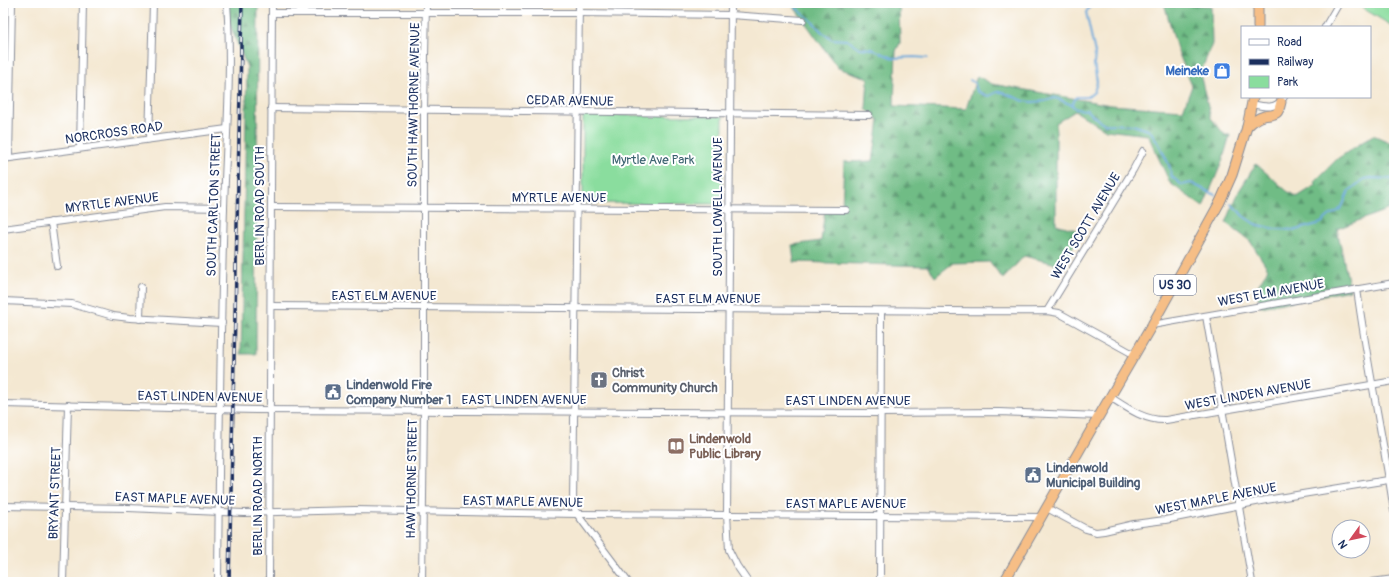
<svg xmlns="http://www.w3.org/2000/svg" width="1397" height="585" viewBox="0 0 1397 585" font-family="Pangolin,sans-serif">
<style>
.forest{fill:url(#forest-firs);stroke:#457672}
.park{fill:#8add9e;stroke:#52867e}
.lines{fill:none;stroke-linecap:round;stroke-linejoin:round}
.stream{stroke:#69a8dc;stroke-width:2}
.minor-casing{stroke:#888c98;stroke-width:8}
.highway-casing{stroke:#888c98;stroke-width:11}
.minor{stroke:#fff;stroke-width:6}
.highway{stroke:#f6be86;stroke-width:9}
.rail-casing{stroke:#1b2f5e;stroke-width:3.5}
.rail{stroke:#fff;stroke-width:2;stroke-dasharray:6;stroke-linecap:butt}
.labels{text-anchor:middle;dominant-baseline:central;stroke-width:4;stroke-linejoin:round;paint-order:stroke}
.shield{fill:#fff;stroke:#5f6d8e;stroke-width:1}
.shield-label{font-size:12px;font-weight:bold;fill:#1b2f5e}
.shop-label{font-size:13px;font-weight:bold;fill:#366cbe;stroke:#fff;text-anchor:end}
.street-label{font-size:13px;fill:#1b2f5e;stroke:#fff}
.park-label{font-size:13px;fill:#3c6371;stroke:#fff}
.worship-label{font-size:13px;font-weight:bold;fill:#5b616d;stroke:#fff;text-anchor:start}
.service-label{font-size:13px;font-weight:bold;fill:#4e5e75;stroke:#fff;text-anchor:start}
.education-label{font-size:13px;font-weight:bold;fill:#785e54;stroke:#fff;text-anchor:start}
</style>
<defs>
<pattern id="forest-firs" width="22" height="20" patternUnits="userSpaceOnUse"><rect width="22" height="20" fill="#6fbc85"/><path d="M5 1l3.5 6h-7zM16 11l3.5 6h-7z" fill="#5a9970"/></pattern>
</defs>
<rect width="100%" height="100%" fill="#fff"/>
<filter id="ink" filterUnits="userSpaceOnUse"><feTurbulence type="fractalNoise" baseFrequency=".025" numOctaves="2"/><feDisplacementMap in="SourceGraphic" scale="8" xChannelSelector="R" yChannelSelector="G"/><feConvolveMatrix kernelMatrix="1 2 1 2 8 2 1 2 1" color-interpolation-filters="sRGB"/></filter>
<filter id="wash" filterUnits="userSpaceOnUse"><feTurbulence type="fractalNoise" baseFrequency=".012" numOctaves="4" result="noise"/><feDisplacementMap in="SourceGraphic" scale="16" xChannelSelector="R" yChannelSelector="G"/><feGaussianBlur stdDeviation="0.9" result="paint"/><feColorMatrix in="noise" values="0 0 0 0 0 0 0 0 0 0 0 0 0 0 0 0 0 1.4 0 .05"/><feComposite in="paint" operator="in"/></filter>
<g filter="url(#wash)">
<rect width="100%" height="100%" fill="#f4e8d2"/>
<g class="forest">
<path d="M226 3H258L256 354H241L247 67 225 13Z"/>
<path d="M791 3H899L900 43 896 51 894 106 966 109 977 76 992 84 1111 105 1183 110 1192 86 1177 49 1164 3H1181V4L1211 6 1212 44 1200 74 1211 118 1225 135H1230L1222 162 1203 207 1170 183 1148 135 1106 130 1075 111 1056 123V224L1080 231 1064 266 1024 256 1003 279 990 262 953 263 935 277 928 266 794 262 792 245 821 241 825 209 842 207 844 162 873 161 879 120 866 109 868 78 838 68Z"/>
<path d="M1373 135 1394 144V207L1337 229 1350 290 1261 307 1256 289 1268 269 1250 241 1226 223 1239 191 1256 164 1287 191 1297 197 1316 185 1315 181 1337 159Z"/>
</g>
<g class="park">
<path d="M1354 3H1394V27Z"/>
<path d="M583 115 723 116 722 204 583 203Z"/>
</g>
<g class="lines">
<g class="stream">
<path d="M792 3 794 6 812 21 822 32 832 39 847 40 860 48 872 49 893 58 914 57 927 58"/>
<path d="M970 80 975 83 977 91 985 95 989 96 997 92H1002L1024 101 1032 102 1045 101 1054 98 1058 99 1072 105 1076 109 1087 110 1097 119 1105 124 1133 125 1148 130 1151 132 1159 144 1169 165 1172 177 1182 185 1191 183 1215 195"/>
<path d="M1072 105 1076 97H1088L1094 92 1097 82 1094 64 1095 53 1086 12 1089 8 1090 3"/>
<path d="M1231 204 1238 210 1243 216 1255 224 1275 229 1296 230 1321 223 1329 216 1338 211 1342 207 1349 191 1364 179 1370 178 1394 179"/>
</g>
</g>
</g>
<g filter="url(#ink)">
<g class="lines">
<g class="minor-casing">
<g id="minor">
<path d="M579 3 573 504 577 514 628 582"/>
<path d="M731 3 727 514 729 550 737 566 748 582"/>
<path d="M272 13H578L731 15 803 20"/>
<path d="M1325 27 1339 3"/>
<path d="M1252 104C1265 107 1276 110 1284 97"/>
<path d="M271 108 869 115"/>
<path d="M149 139 153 3"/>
<path d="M80 148 83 3"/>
<path d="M9 158 12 3"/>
<path d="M3 159 227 129"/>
<path d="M271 207 846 210"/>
<path d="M51 222 57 266"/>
<path d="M3 229 165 207 224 208"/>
<path d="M1357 289C1367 364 1383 437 1394 511"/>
<path d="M3 301 72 304 113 316 130 318 222 323"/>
<path d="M271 306C462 308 653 308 844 310 912 310 979 312 1047 311L1059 313 1135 355"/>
<path d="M1047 311 1133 170 1143 151"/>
<path d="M1206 316 1252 582"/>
<path d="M140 319 141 287"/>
<path d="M1152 325 1394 283"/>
<path d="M1110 397C1127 408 1145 421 1166 420L1394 381"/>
<path d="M3 404 255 410 881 413 999 412 1099 416"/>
<path d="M3 506 128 508 244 513 355 510 577 514 1042 517"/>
<path d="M1047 508 1086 529 1096 532 1104 531 1134 524 1165 520 1266 500 1394 479"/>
<path d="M63 582 68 405"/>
<path d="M218 582C219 457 220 333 224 208 226 140 232 71 227 3"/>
<path d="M269 582 272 3"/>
<path d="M422 582 424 410V110L426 3"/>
<path d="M880 582 881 311"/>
<path d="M1372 582 1394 579"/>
</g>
</g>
<g class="highway-casing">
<g id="highway">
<path d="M1258 27V3"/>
<path d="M1247 127C1252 122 1257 118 1264 116 1276 114 1278 116 1281 102"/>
<path d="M1004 582 1099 416 1152 325 1220 202 1232 175 1247 127 1253 97"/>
</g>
</g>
<use href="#minor" class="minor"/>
<use href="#highway" class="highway"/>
<g class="rail-casing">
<path id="rail" d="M229 582 242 3"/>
</g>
<use href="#rail" class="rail"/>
</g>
</g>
<defs>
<g id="shop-square" transform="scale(0.9)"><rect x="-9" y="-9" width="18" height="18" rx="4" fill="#3f7fe0" stroke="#fff"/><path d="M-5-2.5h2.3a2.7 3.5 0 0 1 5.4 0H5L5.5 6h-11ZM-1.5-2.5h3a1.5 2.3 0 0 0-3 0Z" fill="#fff"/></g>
<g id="church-square" transform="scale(0.9)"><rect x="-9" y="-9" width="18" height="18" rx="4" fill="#6b7280" stroke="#fff"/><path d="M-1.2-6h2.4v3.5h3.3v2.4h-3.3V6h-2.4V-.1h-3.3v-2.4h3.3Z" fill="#fff"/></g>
<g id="civic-square" transform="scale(0.9)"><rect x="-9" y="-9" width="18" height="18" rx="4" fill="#5c6f8a" stroke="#fff"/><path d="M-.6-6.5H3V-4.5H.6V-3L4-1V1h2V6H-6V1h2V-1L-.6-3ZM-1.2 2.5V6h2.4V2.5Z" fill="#fff"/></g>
<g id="library-square" transform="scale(0.9)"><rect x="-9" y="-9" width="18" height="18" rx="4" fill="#8d6e63" stroke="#fff"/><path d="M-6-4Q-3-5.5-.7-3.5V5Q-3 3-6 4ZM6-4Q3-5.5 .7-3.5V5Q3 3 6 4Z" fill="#fff"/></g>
</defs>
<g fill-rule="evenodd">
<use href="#shop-square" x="1222" y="71"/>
<use href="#church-square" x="599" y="380"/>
<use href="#civic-square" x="333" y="392"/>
<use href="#library-square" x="676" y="446"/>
<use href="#civic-square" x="1033" y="475"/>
</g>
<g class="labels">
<rect class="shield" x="1154" y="275" width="42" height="20" rx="3"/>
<g class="shield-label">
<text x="1175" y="285">US 30</text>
</g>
<g class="shop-label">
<text x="1209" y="71">Meineke</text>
</g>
<g class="street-label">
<text transform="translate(570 101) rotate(1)">CEDAR AVENUE</text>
<text transform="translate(414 105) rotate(-89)">SOUTH HAWTHORNE AVENUE</text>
<text transform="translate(114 133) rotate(-8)">NORCROSS ROAD</text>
<text x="559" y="198">MYRTLE AVENUE</text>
<text transform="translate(112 203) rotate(-7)">MYRTLE AVENUE</text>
<text transform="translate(214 205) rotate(-88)">SOUTH CARLTON STREET</text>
<text transform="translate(260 206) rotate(-90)">BERLIN ROAD SOUTH</text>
<text transform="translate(718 207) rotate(-90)">SOUTH LOWELL AVENUE</text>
<text transform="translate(1086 226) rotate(-59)">WEST SCOTT AVENUE</text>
<text transform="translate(1271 293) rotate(-10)">WEST ELM AVENUE</text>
<text x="384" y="296">EAST ELM AVENUE</text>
<text x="708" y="299">EAST ELM AVENUE</text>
<text transform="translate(1248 395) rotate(-10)">WEST LINDEN AVENUE</text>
<text transform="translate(200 397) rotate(1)">EAST LINDEN AVENUE</text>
<text x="524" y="400">EAST LINDEN AVENUE</text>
<text x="848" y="401">EAST LINDEN AVENUE</text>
<text transform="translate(412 479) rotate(-89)">HAWTHORNE STREET</text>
<text transform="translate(55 493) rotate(-88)">BRYANT STREET</text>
<text transform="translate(258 496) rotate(-90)">BERLIN ROAD NORTH</text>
<text transform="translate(175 499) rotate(2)">EAST MAPLE AVENUE</text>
<text transform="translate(1216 499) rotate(-11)">WEST MAPLE AVENUE</text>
<text transform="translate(523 502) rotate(1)">EAST MAPLE AVENUE</text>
<text x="846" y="504">EAST MAPLE AVENUE</text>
</g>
<g class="park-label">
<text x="653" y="160">Myrtle Ave Park</text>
</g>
<g class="worship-label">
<text x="612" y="373">Christ<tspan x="612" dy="15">Community Church</tspan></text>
</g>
<g class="service-label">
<text x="346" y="385">Lindenwold Fire<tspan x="346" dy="15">Company Number 1</tspan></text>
<text x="1046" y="468">Lindenwold<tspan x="1046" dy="15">Municipal Building</tspan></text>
</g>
<g class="education-label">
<text x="689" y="439">Lindenwold<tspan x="689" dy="15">Public Library</tspan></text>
</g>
</g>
<rect width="1397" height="585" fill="none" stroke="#fff" stroke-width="16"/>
<rect x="1241" y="26" width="130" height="72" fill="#ffffff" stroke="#a4acbf"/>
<rect x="1249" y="39" width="20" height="6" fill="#ffffff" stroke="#a4acbf"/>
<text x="1277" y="46" font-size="12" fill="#1b2f5e">Road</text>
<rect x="1249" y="59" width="20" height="6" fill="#1b2f5e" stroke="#a4acbf"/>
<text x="1277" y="66" font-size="12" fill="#1b2f5e">Railway</text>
<rect x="1249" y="76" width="20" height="12" fill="#8add9e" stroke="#a4acbf"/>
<text x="1277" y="86" font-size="12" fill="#1b2f5e">Park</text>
<g transform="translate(1351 539) rotate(237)"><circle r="19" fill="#ffffff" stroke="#a4acbf"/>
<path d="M0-3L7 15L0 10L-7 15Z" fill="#d1495b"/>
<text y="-6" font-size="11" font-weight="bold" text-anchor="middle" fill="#1b2f5e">N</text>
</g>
</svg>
